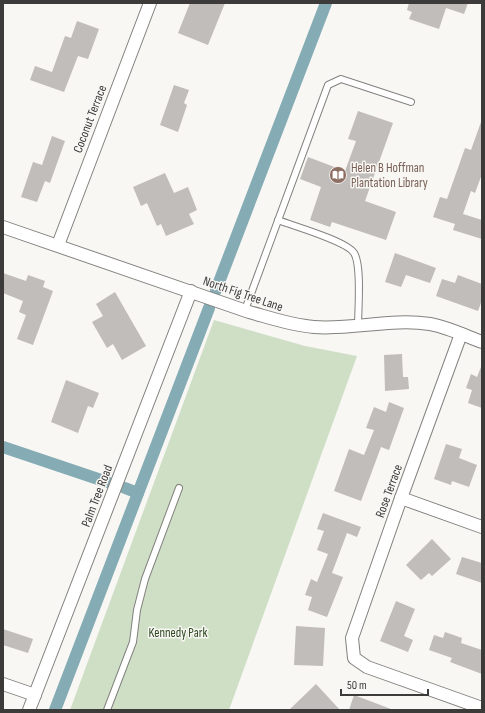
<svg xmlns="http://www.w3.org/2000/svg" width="485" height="713" viewBox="0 0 485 713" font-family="'Sofia Sans Condensed',sans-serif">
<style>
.green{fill:#cedfc6}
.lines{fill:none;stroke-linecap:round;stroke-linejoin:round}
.canal{stroke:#85acb4;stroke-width:12}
.building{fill:#c0bdbb}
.service-casing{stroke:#83827f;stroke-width:8}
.minor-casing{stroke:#83827f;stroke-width:14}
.service{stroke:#fff;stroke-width:6}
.minor{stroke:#fff;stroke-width:12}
.labels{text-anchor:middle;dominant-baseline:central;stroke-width:3;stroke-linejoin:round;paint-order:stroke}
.street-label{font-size:13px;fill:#3c3b3a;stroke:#f8f7f4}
.education-label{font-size:13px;fill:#785e54;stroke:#f8f7f4;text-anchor:start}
.park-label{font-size:13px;fill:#2d471e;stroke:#f8f7f4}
</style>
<rect width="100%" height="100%" fill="#f8f7f4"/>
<path class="green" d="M214 320 305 346 357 356 229 710H70Z"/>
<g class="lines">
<g class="canal">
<path d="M216 290 326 3"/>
<path d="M3 447 107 482"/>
<path d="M125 488 138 493"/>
<path d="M55 710 209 308"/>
</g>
</g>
<g class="building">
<path d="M190 3H225L208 45 178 33Z"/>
<path d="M409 3H468L464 14 446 8 439 29 409 19 412 12 407 10Z"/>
<path d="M77 21 99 29 88 59 78 56 64 92 30 80 35 66 52 72 65 36 71 38Z"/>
<path d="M174 85 189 90 184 103 187 105 178 132 160 125Z"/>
<path d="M358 111 393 123 365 201 396 212 386 240 332 222 330 227 310 220 321 187 300 179 308 157 345 171 356 141 348 139Z"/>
<path d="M481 122H482V174L475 193 471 191 463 214 482 220V239L453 230 455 224 433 217 440 197 447 199 465 148 471 150Z"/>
<path d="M52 136 65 141 50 183 45 181 37 202 21 197 33 162 42 165Z"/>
<path d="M165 173 174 193 188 187 197 210 189 214 194 224 166 236 161 224 157 226 147 203 141 206 133 187Z"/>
<path d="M395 253 436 268 430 283 406 275 401 287 385 282Z"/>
<path d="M3 273 26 281 28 275 45 281 43 287 53 291 33 345 17 339 26 315 19 312 23 301 3 293Z"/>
<path d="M458 275 482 284V300L478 311 436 296 442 279 455 283Z"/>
<path d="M115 292 146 346 122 360 113 344 107 348 92 322 103 316 96 304Z"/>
<path d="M402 354 403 377H408L409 389 385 391 384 355Z"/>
<path d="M481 367H482V408L468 403 472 390 466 388 471 374 477 377Z"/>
<path d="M66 380 99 393 93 408 88 406 78 433 51 422Z"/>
<path d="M389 402 404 408 389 450 381 447 361 501 334 491 349 449 364 455 374 430 366 428 374 407 386 412Z"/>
<path d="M446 444 462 449 459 458 477 465 469 487 452 481 451 485 434 479Z"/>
<path d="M323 513 361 527 357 537 347 533 332 573 343 577 327 617 308 610 312 597 305 595 311 579 317 582 328 554 317 550 324 531 317 529Z"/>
<path d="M432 539 451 559 432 576 429 573 421 580 406 565Z"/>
<path d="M462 557 482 563V583L456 574Z"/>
<path d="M396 601 415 609 404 636 413 640 408 652 380 641Z"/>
<path d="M296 626 325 628 323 666 294 665Z"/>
<path d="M3 629 33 639 28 653 3 645Z"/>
<path d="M445 632 462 638 461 643 482 650V674L450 662 452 658 429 650 434 635 443 638Z"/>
<path d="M316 684 340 710H289Z"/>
<path d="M354 695 391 709V710H349Z"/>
</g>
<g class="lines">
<g class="service-casing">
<g id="service">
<path d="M278 220C293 226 347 241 354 253 362 265 358 310 358 326"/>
<path d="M245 310 328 85 341 79 411 102"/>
<path d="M107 710 133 642 137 610 145 579 179 488"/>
</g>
</g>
<g class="minor-casing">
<g id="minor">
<path d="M3 227 249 312C271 318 291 325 314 327 353 330 391 318 430 324 447 327 466 336 482 342"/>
<path d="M58 245 150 3"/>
<path d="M461 334 401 498 352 638 354 658 367 667 482 708"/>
<path d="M401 498 482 527"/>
<path d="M3 684 35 695"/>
<path d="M29 710 191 291"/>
</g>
</g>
<use href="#service" class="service"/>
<use href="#minor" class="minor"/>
</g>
<defs>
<g id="library-disc" transform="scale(0.9)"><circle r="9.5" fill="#8d6e63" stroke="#f8f7f4"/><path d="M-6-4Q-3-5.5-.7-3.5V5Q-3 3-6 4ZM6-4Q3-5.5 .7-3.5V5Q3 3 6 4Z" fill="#fff"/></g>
</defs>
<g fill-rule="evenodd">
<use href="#library-disc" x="338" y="175"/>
</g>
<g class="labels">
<g class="street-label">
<text transform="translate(90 119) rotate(-69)">Coconut Terrace</text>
<text transform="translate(243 294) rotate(19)">North Fig Tree Lane</text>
<text transform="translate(389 491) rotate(-70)">Rose Terrace</text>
<text transform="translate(97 496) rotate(-69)">Palm Tree Road</text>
</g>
<g class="education-label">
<text x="351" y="168">Helen B Hoffman<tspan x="351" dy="15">Plantation Library</tspan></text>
</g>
<g class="park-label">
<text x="178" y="633">Kennedy Park</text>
</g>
</g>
<rect width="485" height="713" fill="none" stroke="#3c3b3a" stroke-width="8"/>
<path d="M341 689v6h87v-6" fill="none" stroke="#3c3b3a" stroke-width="2"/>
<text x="347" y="689" font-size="12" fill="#3c3b3a" stroke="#f8f7f4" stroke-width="3" paint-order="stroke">50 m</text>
</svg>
